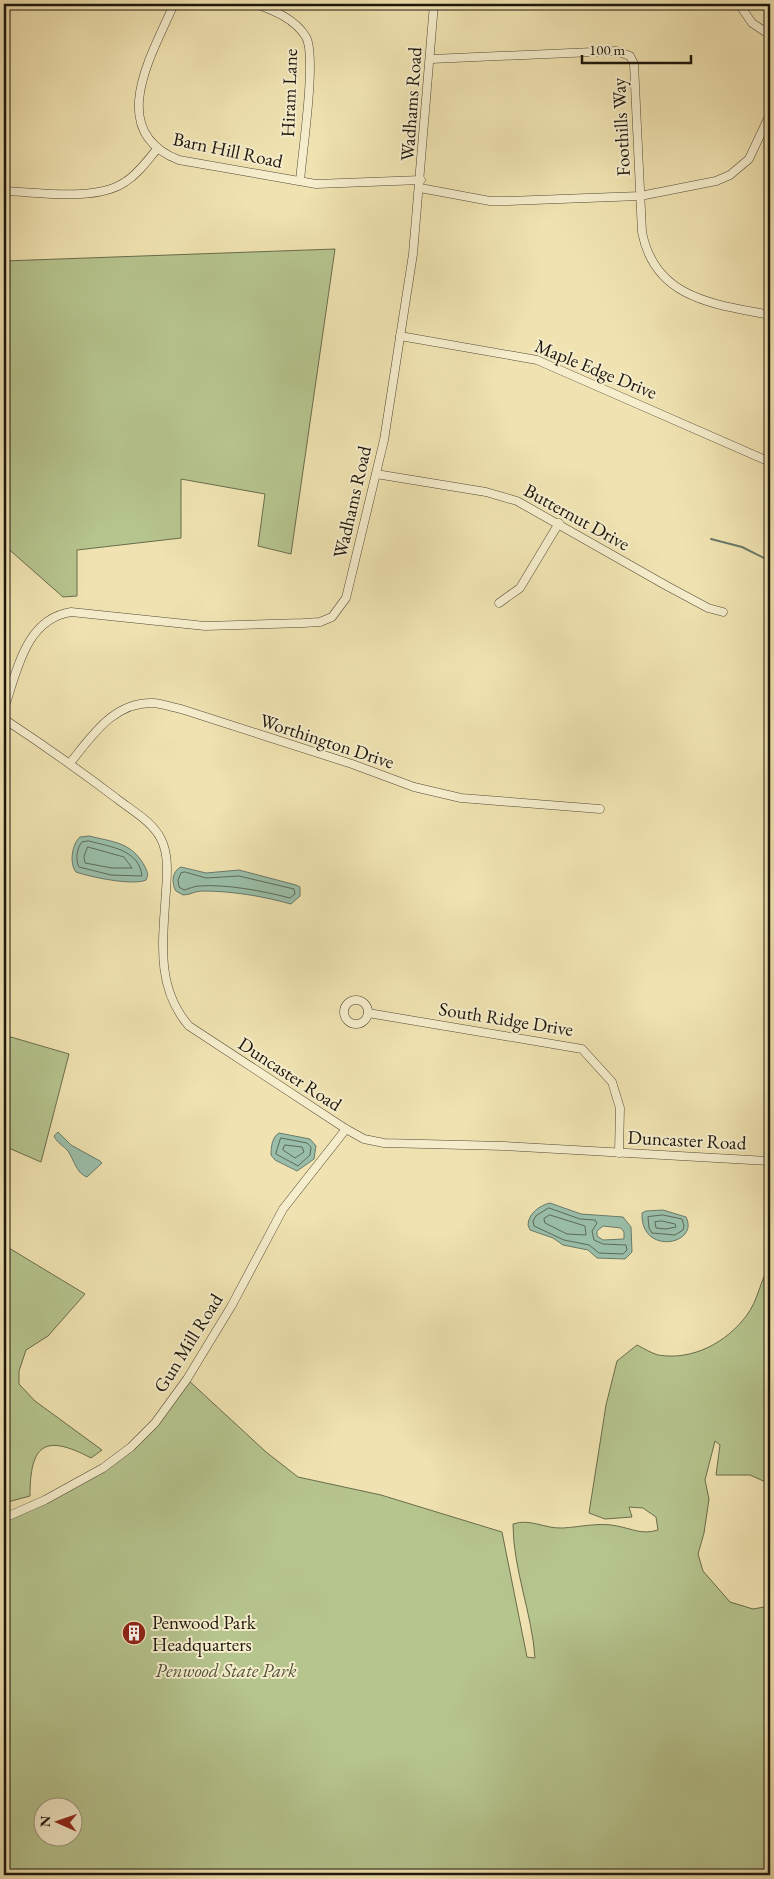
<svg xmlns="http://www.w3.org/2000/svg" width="774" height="1879" viewBox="0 0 774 1879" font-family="'EB Garamond',serif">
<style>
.green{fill:#b6c48e;stroke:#696c4d;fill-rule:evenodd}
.water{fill:#9abea9;stroke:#687a6a;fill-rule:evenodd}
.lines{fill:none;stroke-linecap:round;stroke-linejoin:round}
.shore{stroke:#5b6a5a;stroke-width:1}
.stream{stroke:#687a6a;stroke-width:2}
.minor-casing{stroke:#514835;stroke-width:9}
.minor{stroke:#f5edcc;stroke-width:8}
.labels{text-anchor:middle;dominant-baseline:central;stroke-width:4;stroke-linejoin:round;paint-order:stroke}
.street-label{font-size:19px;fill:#1c150c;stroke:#f5edcc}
.poi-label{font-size:19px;fill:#1c150c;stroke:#f5edcc;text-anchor:start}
.park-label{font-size:19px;font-style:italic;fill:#52523a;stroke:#f5edcc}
</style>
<rect width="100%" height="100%" fill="#f0e3b1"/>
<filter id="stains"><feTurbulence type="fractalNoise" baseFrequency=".004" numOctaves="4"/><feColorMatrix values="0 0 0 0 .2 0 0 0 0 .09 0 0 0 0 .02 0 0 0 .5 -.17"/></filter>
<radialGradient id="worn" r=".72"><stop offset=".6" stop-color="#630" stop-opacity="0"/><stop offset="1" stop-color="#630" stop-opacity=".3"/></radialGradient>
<g class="green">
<path d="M335 249 291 554 258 546 265 494 181 479V538L77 550V596L63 597 4 545V261Z"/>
<path d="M4 1035 69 1054 41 1162 4 1146Z"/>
<path d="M4 1245 85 1294 48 1336 26 1350 19 1371V1384L35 1401 102 1450 91 1458C44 1433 30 1445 30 1496L4 1503Z"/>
<path d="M769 1266 770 1484 750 1475H716L720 1445 715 1441 705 1480 709 1499 704 1533 698 1554 703 1571 730 1602 753 1609 770 1606V1875H4V1518L45 1500 131 1447 187 1379 266 1452 298 1477 381 1495 502 1532 527 1657 535 1658C532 1613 513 1569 513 1524 530 1518 545 1529 563 1528 580 1527 600 1522 617 1526 633 1529 642 1535 658 1530L656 1517 643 1508 629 1507 632 1517 605 1519 589 1513 606 1405 617 1361 637 1345C643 1348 651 1353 658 1355 693 1361 727 1342 747 1315 758 1300 760 1282 769 1266ZM42 1806H72V1836H42Z"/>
</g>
<g class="water">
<path d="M89 836C113 842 131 842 144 865 147 871 149 874 146 880 133 886 90 877 76 872 69 863 72 844 80 837Z"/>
<path d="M181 867 206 873 239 870 296 885 300 887V896L291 904C262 896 232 891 202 891 195 891 190 895 183 895L176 891C171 883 172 871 181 867Z"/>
<path d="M58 1132 71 1145 100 1161 102 1163 87 1177C77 1174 74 1160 68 1151 64 1146 57 1143 54 1136Z"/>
<path d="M279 1133 310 1139 316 1146 314 1159 297 1171 275 1160 271 1155C271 1147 272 1137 279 1133Z"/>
<path d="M550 1203 581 1214 623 1217 631 1227 632 1252 625 1259 597 1258 588 1250 563 1245 553 1238 530 1230 528 1225C528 1214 540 1205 550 1203ZM603 1226 621 1228 624 1232V1239L603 1240 597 1236V1231Z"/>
<path d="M663 1210 686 1217C700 1245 640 1256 642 1213L646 1211Z"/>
</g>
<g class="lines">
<g class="shore">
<path d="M89 841C110 847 139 849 142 876L111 875 79 867C75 860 77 847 82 842Z"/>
<path d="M88 847 124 857 132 868H112L85 863 84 857Z"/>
<path d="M185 872 206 878 239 876 294 889 295 894 290 898C263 891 227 884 199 886 194 886 189 889 184 890L179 887 178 880 181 873Z"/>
<path d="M281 1138 307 1143 311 1147 310 1155 298 1166 276 1154Z"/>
<path d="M285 1145 302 1147 304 1152 295 1158 283 1150Z"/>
<path d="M549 1208 580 1219 595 1220 597 1223 592 1231 594 1240 603 1244 626 1245 627 1250 623 1254 599 1253 589 1245 564 1240 534 1226 533 1221 536 1216Z"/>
<path d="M550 1215 585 1226 586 1235 567 1234 545 1223 544 1219Z"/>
<path d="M663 1215 682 1219 684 1226 683 1230 675 1235 652 1233 649 1228 648 1217Z"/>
<path d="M662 1221 675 1224 676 1227 666 1229 656 1228 655 1222Z"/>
</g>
<path class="stream" d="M711 539 742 547 770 561"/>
<g class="minor-casing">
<g id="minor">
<path d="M174 4C153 53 104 131 179 160L316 184 421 180"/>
<path d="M256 4C275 11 295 19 306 37 317 57 302 154 300 181"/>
<path d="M739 4 752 23 770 35"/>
<path d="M431 59 616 51 630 56 634 64 642 232C655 299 714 304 770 315"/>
<path d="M420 188 490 201H507L640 196 716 181 730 175 749 159 770 114"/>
<path d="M4 191C38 192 96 202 125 182 138 174 147 161 157 149"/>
<path d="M400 336 537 360 770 462"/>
<path d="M376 474 486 492 517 501 667 586 708 608 723 612"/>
<path d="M499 603 520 588 559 523"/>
<path d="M4 709C17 672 25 619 71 612L205 626 303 623 320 622 332 617 346 598 384 440 413 254 434 4"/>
<path d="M4 719C42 744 79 770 116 798 131 810 152 821 161 839 169 855 167 874 166 891 163 939 155 987 189 1026L346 1129 364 1139 384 1143 504 1146 770 1161"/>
<path d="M70 763C92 736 114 701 154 703 163 704 172 707 181 709L352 764 414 787 461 798 600 809"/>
<circle cx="356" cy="1012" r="12"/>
<path d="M368 1013 582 1049 612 1082 620 1108 619 1153"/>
<path d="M4 1518 45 1500 103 1468 131 1447 155 1423 187 1379 232 1305 283 1209 346 1129"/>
</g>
</g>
<use href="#minor" class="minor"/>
</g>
<defs>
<g id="building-disc" transform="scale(1.25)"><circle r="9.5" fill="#8f2418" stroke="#f5edcc"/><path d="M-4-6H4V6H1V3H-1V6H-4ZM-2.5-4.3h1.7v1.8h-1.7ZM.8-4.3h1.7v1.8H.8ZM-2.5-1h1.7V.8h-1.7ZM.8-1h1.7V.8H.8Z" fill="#fff"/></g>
</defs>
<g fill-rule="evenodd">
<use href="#building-disc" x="134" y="1633"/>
</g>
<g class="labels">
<g class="street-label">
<text transform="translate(289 93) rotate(-88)">Hiram Lane</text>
<text transform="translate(411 104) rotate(-86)">Wadhams Road</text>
<text transform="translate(621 127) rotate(-93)">Foothills Way</text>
<text transform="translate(228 150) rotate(12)">Barn Hill Road</text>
<text transform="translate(596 369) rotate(22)">Maple Edge Drive</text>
<text transform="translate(352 502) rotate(-77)">Wadhams Road</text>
<text transform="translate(577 517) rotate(29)">Butternut Drive</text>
<text transform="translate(327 741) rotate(18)">Worthington Drive</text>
<text transform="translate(506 1019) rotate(9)">South Ridge Drive</text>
<text transform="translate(290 1074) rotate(33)">Duncaster Road</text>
<text transform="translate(687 1140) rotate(3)">Duncaster Road</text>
<text transform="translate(188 1343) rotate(-58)">Gun Mill Road</text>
</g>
<g class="poi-label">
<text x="152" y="1622">Penwood Park<tspan x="152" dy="22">Headquarters</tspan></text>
</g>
<g class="park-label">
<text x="226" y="1670">Penwood State Park</text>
</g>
</g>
<rect width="774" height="1879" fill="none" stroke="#f0e3b1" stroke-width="20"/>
<rect x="5" y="5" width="764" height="1869" fill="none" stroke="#1c150c" stroke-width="2.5"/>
<rect x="10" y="10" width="754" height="1859" fill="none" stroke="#1c150c"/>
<g transform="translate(58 1822) rotate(272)"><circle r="24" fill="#f5edcc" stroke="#9e977f"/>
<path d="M0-4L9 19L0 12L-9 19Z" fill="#8f2418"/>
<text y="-8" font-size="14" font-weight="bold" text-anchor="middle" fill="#1c150c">N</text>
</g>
<path d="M582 55v8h109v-8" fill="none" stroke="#1c150c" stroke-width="2.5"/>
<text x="589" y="55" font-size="15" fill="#1c150c" stroke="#f5edcc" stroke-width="4" paint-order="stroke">100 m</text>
<rect width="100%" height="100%" filter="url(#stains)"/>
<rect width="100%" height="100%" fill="url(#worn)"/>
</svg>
